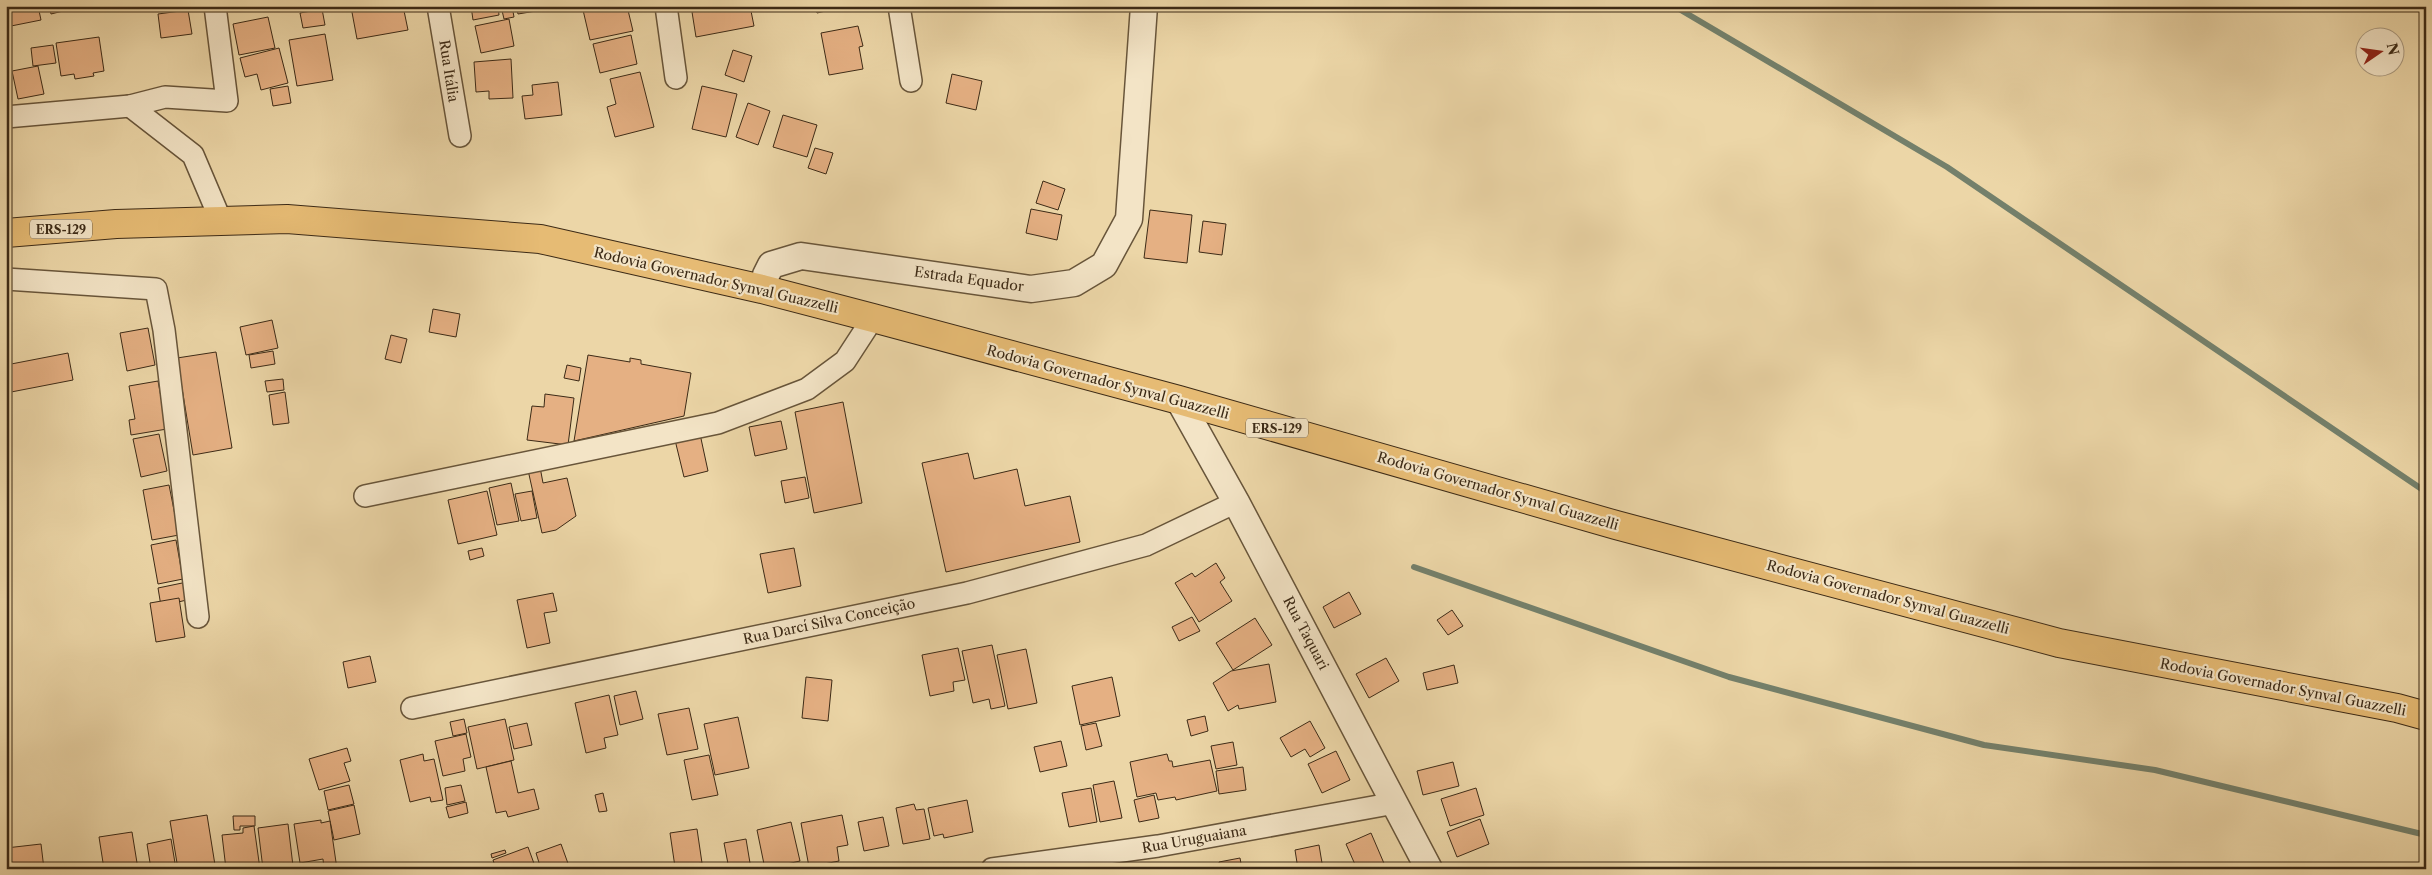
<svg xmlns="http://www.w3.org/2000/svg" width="2432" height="875" viewBox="0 0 2432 875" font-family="'Libre Caslon Text',serif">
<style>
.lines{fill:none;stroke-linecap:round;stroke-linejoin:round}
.stream{stroke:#74806b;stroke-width:6}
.building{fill:#e5b083;stroke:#3c2a16}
.minor-casing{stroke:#68553a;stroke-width:24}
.tertiary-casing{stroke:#68553a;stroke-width:29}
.primary-casing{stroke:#3c2a16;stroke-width:30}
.minor{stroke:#f3e4c6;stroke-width:21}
.tertiary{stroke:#f3e4c6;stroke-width:26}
.primary{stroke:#e6bb74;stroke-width:28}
.labels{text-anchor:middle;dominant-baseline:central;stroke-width:4.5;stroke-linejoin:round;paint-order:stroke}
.shield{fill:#f3e4c6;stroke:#73624b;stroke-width:1}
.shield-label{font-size:12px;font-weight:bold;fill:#3c2a16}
.street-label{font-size:14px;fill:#3c2a16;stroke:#f3e4c6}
</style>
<rect width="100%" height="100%" fill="#ecd6a7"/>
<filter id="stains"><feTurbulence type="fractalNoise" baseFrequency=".004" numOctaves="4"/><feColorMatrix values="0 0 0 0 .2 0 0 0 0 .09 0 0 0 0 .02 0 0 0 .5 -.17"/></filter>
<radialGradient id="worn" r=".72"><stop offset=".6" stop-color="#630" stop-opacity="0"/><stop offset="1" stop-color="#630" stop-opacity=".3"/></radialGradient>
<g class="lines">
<g class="stream">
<path d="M1674 6 1947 167 2426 492"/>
<path d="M1414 567 1729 677 1984 745 2155 770 2426 835"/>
</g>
</g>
<g class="building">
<path d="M6 6H38L41 20 6 27Z"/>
<path d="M49 6H83L51 14Z"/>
<path d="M403 6 408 30 357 39 351 7Z"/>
<path d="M471 6H498L499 15 473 20Z"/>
<path d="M501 6H512L514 17 504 19Z"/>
<path d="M516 6H547L548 9 518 14Z"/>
<path d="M599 6H627L633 31 590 40 583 10Z"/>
<path d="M700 6H750L754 26 696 37 692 12 701 10Z"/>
<path d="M815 6H847L817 13Z"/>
<path d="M322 9 325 25 303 28 300 13Z"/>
<path d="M188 10 192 34 161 38 158 14Z"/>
<path d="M268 17 275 48 239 55 233 24Z"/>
<path d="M509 19 514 46 481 53 475 26Z"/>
<path d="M858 26 863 46 859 47 863 69 829 75 821 33Z"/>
<path d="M325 34 333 80 297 86 289 40Z"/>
<path d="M631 35 637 64 600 73 593 44Z"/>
<path d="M99 37 104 71 93 73 94 76 75 79 74 74 61 76 56 43Z"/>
<path d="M53 45 56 63 33 66 31 48Z"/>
<path d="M279 48 288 83 261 90 257 74 245 77 240 58Z"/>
<path d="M733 50 752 56 744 82 725 75Z"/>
<path d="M511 59 513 98 489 99V91L476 92 474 62Z"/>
<path d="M38 66 44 94 18 99 12 71Z"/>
<path d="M6 68 11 89 6 90Z"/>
<path d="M640 72 654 127 615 137 607 107 616 104 610 79Z"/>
<path d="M952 74 982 81 976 110 946 103Z"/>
<path d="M558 82 562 115 525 119 522 96 533 95 532 85Z"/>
<path d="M288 86 291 103 273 106 270 89Z"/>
<path d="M702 86 737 94 726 137 692 129Z"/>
<path d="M748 103 770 111 758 145 736 137Z"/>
<path d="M783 115 817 125 807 157 773 147Z"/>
<path d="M815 148 833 153 826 174 808 168Z"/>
<path d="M1043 181 1065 189 1058 210 1036 203Z"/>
<path d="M1031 209 1062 215 1057 240 1026 233Z"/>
<path d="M1150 210 1192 215 1187 263 1144 258Z"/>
<path d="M1203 221 1226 224 1222 255 1199 252Z"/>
<path d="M433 309 460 314 456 337 429 332Z"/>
<path d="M272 320 278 348 246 355 240 327Z"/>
<path d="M148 328 155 365 127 371 120 333Z"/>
<path d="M391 335 407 339 401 363 385 359Z"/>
<path d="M273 351 275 364 251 368 249 355Z"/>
<path d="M216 352 232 448 193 455 177 358Z"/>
<path d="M68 353 73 380 6 393V365Z"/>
<path d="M588 355 630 362V358L641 360V364L691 373 684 416 574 441Z"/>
<path d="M567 365 581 368 579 381 564 378Z"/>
<path d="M283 379 284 390 267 392 265 381Z"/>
<path d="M158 381 167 429 131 435 129 420 135 419 129 386Z"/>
<path d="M285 392 289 423 273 425 269 395Z"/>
<path d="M545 394 574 398 568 445 527 440 532 406 544 407Z"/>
<path d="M843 402 862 503 814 513 795 412Z"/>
<path d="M781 421 787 449 755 456 749 427Z"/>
<path d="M159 434 167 471 141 477 133 439Z"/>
<path d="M700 434 708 471 684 477 675 440Z"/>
<path d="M968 453 974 479 1017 469 1025 506 1070 496 1080 542 946 572 922 463Z"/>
<path d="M540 467 543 483 567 478 576 516 556 530 542 533 528 470Z"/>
<path d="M805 477 809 498 785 503 781 481Z"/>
<path d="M511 483 519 521 497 525 489 488Z"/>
<path d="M169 485 179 535 152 540 143 490Z"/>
<path d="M487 491 497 535 458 544 448 500Z"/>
<path d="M532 491 537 518 521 521 515 494Z"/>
<path d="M176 540 183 579 158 584 151 545Z"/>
<path d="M482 548 484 556 470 560 468 551Z"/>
<path d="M794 548 801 586 768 593 760 554Z"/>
<path d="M1216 563 1225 578 1220 582 1232 601 1199 622 1175 583 1192 573 1195 577Z"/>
<path d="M187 582 191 599 161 606 158 588Z"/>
<path d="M1349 592 1361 614 1334 628 1323 607Z"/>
<path d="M553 593 557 611 544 613 550 643 527 648 517 600Z"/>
<path d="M179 598 185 637 156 642 150 603Z"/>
<path d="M1452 610 1463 626 1448 635 1437 620Z"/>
<path d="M1192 617 1200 631 1179 641 1172 627Z"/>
<path d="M1255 618 1272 645 1233 670 1216 643Z"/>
<path d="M992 645 1005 706 991 709 989 699 973 703 962 651Z"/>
<path d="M958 648 965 680 953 682 954 691 930 696 922 655Z"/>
<path d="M1026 649 1037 703 1008 709 997 655Z"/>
<path d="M370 656 376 682 348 688 343 662Z"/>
<path d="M1386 658 1399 681 1369 698 1356 674Z"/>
<path d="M1269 664 1276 702 1239 709 1238 705 1228 711 1213 683 1231 671Z"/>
<path d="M1454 665 1458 683 1427 690 1423 673Z"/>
<path d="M806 677 832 680 828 721 802 718Z"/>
<path d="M1112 677 1120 716 1080 725 1072 686Z"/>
<path d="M636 691 643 719 620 725 614 696Z"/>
<path d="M609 695 618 735 604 738 606 748 586 753 575 703Z"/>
<path d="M689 708 698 749 667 755 658 714Z"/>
<path d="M1205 716 1208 731 1191 736 1187 720Z"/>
<path d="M738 717 749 768 715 775 704 724Z"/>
<path d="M464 719 467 733 453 736 450 722Z"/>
<path d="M505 719 514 760 477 769 468 727Z"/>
<path d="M1310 721 1325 748 1310 757 1305 749 1291 757 1280 738Z"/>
<path d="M527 723 532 745 514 749 509 727Z"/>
<path d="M1096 723 1102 746 1086 750 1081 726Z"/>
<path d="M466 734 471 757 463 759 465 771 443 776 435 741Z"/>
<path d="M1061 741 1067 766 1040 772 1034 747Z"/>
<path d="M1233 742 1237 765 1216 769 1211 746Z"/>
<path d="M347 748 351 761 344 763 350 781 319 790 309 759Z"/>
<path d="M1336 751 1350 780 1322 793 1308 764Z"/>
<path d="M423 754 424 761 434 759 443 800 431 802 430 797 410 802 400 760Z"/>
<path d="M1167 754 1169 761H1172L1173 767 1210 760 1217 791 1176 800 1175 797 1158 800 1156 793 1137 797 1130 762Z"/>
<path d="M709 755 718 795 692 800 684 760Z"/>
<path d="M511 761 518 793 534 789 539 809 508 817 506 811 496 813 486 767Z"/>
<path d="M1453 762 1459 786 1423 795 1417 771Z"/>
<path d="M1243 767 1246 790 1219 794 1216 771Z"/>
<path d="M1114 781 1122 818 1100 822 1093 785Z"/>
<path d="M349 785 354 804 328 810 324 791Z"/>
<path d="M461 785 465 801 447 805 445 788Z"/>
<path d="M1091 788 1097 822 1069 827 1062 793Z"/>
<path d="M1476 788 1484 815 1450 826 1441 799Z"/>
<path d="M603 793 607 811 599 812 595 795Z"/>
<path d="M1154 795 1159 818 1139 822 1134 800Z"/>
<path d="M967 800 973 832 944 838 943 834 934 836 928 808Z"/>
<path d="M466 802 468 813 449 818 446 807Z"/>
<path d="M914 804 916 810 924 809 930 839 903 844 896 808Z"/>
<path d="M354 805 360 834 334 840 328 811Z"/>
<path d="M207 815 215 865 178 869 170 821Z"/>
<path d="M842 815 848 845 837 847 839 861 809 867 801 823Z"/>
<path d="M233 816H255V826H240V830H234Z"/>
<path d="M883 817 889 846 864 851 858 822Z"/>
<path d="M1480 819 1489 844 1457 857 1447 832Z"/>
<path d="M321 820V823L330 821 337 869H324L323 859 300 863 294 824Z"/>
<path d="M791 822 800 861 765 869 757 830Z"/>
<path d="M288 824 293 866 263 869 258 828Z"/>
<path d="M254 826 260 869H226L222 835 243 833V828Z"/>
<path d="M697 829 702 863 675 867 670 833Z"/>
<path d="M132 832 138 869H104L99 837Z"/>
<path d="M1371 833 1386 868 1384 869H1357L1346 844Z"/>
<path d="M171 839 176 869H151L147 844Z"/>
<path d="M746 839 751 869H729L724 843Z"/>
<path d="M41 844 44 869H8L6 848Z"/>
<path d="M561 844 570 869H541L536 853Z"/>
<path d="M1319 845 1323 869H1298L1295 850Z"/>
<path d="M528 847 536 869H496L493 860Z"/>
<path d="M505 850 506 853 492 858 491 854Z"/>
<path d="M1240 858 1242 869H1220L1219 862Z"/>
<path d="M1288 865 1289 869H1269Z"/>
</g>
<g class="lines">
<g class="minor-casing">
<g id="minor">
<path d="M438 6 460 136"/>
<path d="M666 6 676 78"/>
<path d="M899 6 911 81"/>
<path d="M130 106 193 155 221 221"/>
<path d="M6 117 130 106 165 97 227 101 215 6"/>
<path d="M6 279 156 289 164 330 198 617"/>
<path d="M365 496 718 423 807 389 845 361 873 318"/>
<path d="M412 708 967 593 1146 545 1236 502"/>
<path d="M992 869 1158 846 1395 803"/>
</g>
</g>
<g class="tertiary-casing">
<g id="tertiary">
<path d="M762 289 766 275 771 265 801 256 1031 289 1074 283 1104 265 1129 219 1144 6"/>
<path d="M1179 400 1236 502 1429 869"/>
</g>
</g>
<g class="primary-casing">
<path id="primary" d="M6 233 116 224 287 219 540 239 762 289 873 318 1179 400 1616 525 2059 643 2397 708 2426 716"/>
</g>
<use href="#minor" class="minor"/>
<use href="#tertiary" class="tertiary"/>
<use href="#primary" class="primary"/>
</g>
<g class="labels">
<g class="shield">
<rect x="30" y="219.5" width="62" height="19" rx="4"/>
<rect x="1246" y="418.5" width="62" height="19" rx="4"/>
</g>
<g class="shield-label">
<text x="61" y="229">ERS-129</text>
<text x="1277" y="428">ERS-129</text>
</g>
<g class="street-label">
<text transform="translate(449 71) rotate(81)">Rua Itália</text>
<text transform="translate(969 279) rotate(8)">Estrada Equador</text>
<text transform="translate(716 280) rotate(13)">Rodovia Governador Synval Guazzelli</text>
<text transform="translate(1108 382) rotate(15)">Rodovia Governador Synval Guazzelli</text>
<text transform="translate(1498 491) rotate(16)">Rodovia Governador Synval Guazzelli</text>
<text transform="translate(1888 597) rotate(15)">Rodovia Governador Synval Guazzelli</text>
<text transform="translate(829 621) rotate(-12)">Rua Darcí Silva Conceição</text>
<text transform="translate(1306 633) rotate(62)">Rua Taquari</text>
<text transform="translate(2283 687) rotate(11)">Rodovia Governador Synval Guazzelli</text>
<text transform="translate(1194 839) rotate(-10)">Rua Uruguaiana</text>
</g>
</g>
<rect width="2432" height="875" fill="none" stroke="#ecd6a7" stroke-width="25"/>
<rect x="8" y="8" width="2417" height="860" fill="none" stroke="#3c2a16" stroke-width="2.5"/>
<rect x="12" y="12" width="2407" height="850" fill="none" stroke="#3c2a16"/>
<g transform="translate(2380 52) rotate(77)"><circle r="24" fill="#f3e4c6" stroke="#aa9a80"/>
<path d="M0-4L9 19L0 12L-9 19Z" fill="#8f2418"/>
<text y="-8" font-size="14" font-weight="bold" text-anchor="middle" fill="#3c2a16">N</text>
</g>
<rect width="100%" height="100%" filter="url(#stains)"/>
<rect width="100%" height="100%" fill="url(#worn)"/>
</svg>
